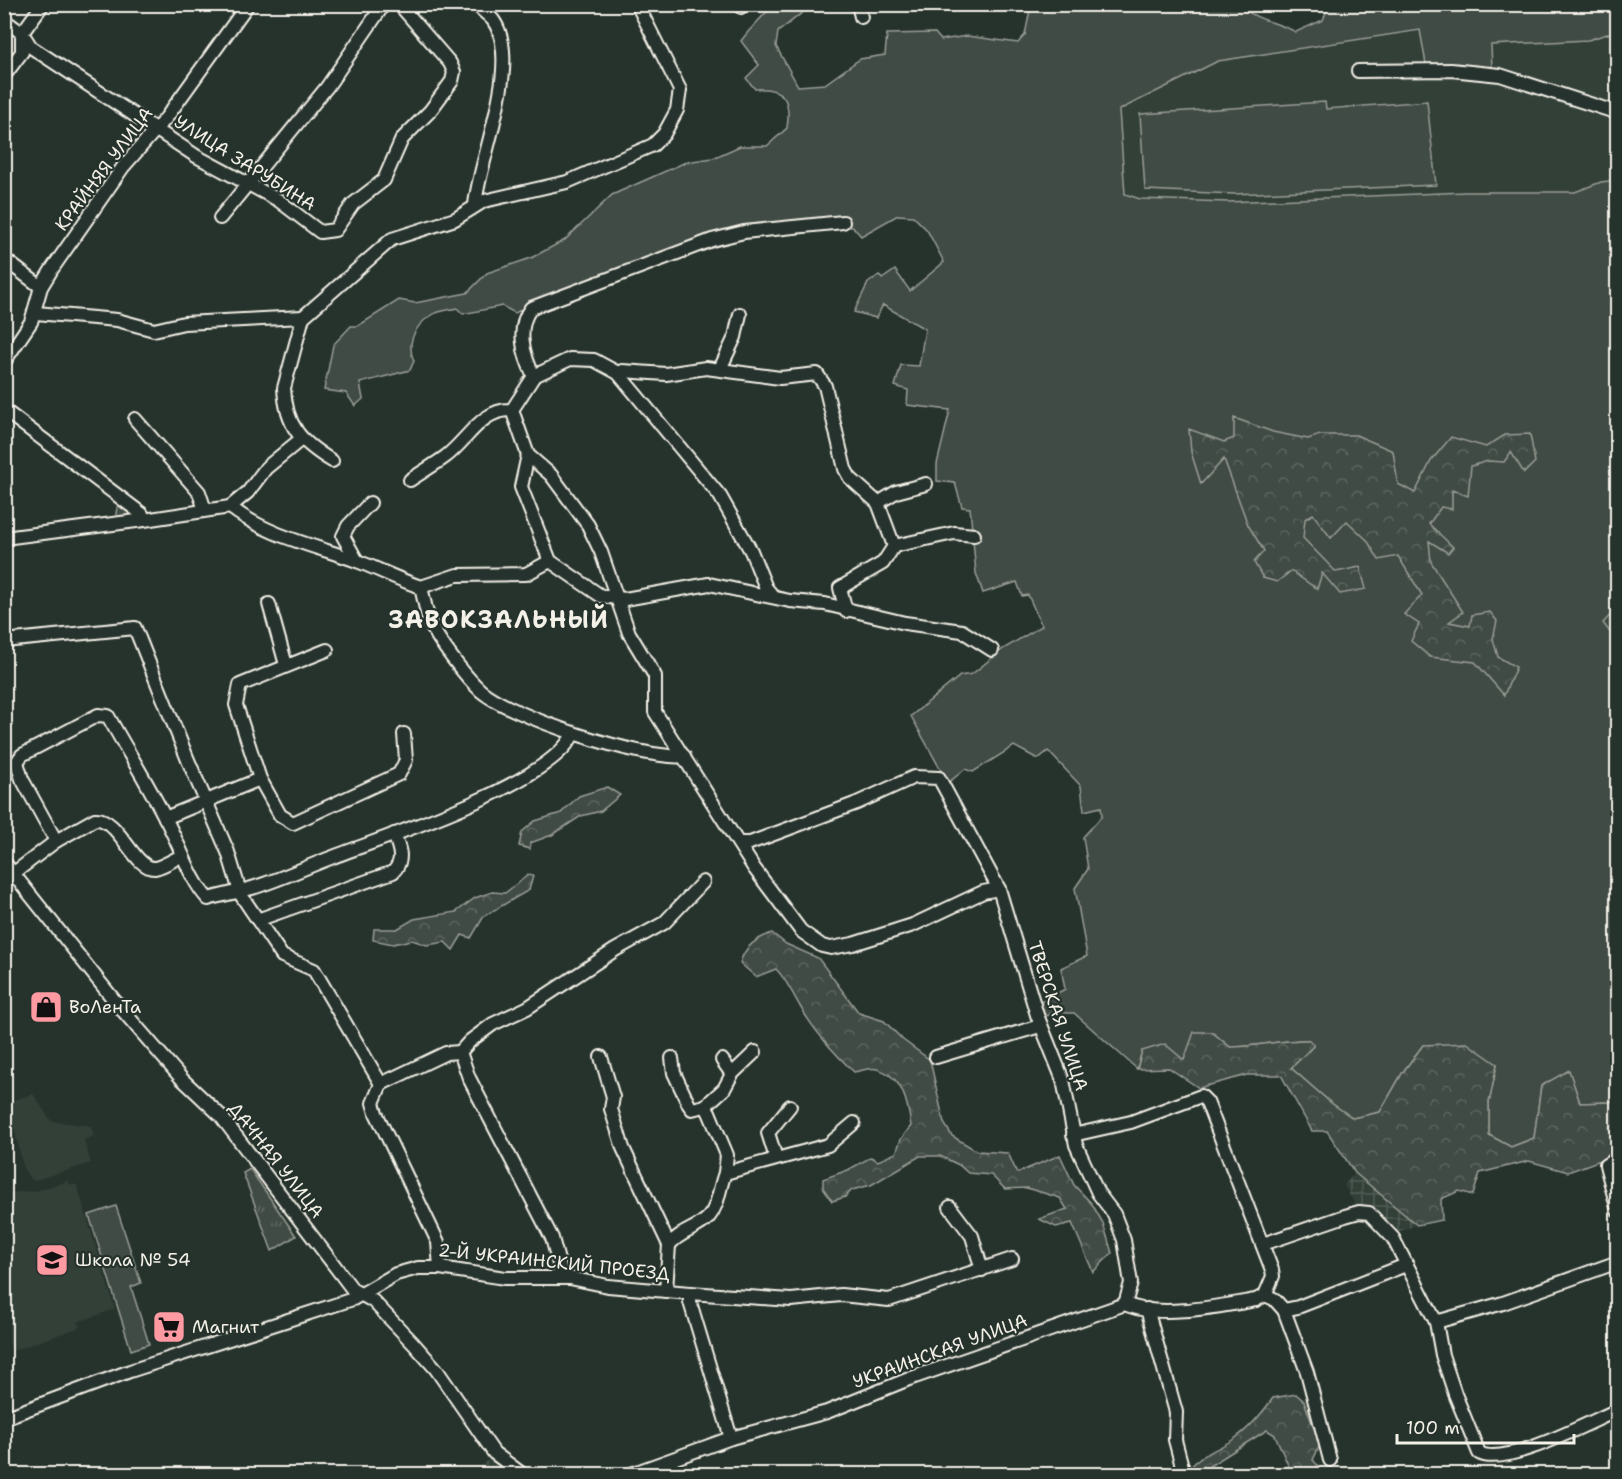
<svg xmlns="http://www.w3.org/2000/svg" width="1622" height="1479" viewBox="0 0 1622 1479" font-family="'Shantell Sans',sans-serif">
<style>
.built{fill:#333f39}
.industrial{fill:url(#industrial-grid)}
.grass{fill:#414b45;stroke:#9a9e96;stroke-width:1.5}
.forest{fill:url(#forest-crowns);stroke:#9a9e96;stroke-width:1.5}
.park{fill:url(#park-tufts);stroke:#9a9e96;stroke-width:1.5}
.lines{fill:none;stroke-linecap:round;stroke-linejoin:round}
.minor-casing{stroke:#f4f1e8;stroke-width:16}
.minor{stroke:#26332d;stroke-width:12}
.labels{text-anchor:middle;dominant-baseline:central;stroke-width:4.5;stroke-linejoin:round;paint-order:stroke}
.street-label{font-size:18px;fill:#f4f1e8;stroke:#26332d}
.poi-label{font-size:18px;fill:#f4f1e8;stroke:#26332d;text-anchor:start}
.district-label{font-size:24px;font-weight:bold;letter-spacing:1.5px;fill:#f4f1e8;stroke:#26332d}
</style>
<defs>
<pattern id="industrial-grid" width="8" height="8" patternUnits="userSpaceOnUse" patternTransform="scale(1.5)"><rect width="8" height="8" fill="#333f39"/><path d="M0 4h8M4 0v8" fill="none" stroke="#515b56"/></pattern>
<pattern id="forest-crowns" width="20" height="18" patternUnits="userSpaceOnUse" patternTransform="scale(1.5)"><rect width="20" height="18" fill="#414b45"/><path d="M2 6a3 3 0 1 1 6 0M12 15a3 3 0 1 1 6 0" fill="none" stroke="#5d6560"/></pattern>
<pattern id="park-tufts" width="24" height="20" patternUnits="userSpaceOnUse" patternTransform="scale(1.5)"><rect width="24" height="20" fill="#414b45"/><path d="M3 7l-1-3M5 7V3M7 7l1-3M15 17l-1-3M17 17v-4M19 17l1-3" fill="none" stroke="#5d6560"/></pattern>
</defs>
<rect width="100%" height="100%" fill="#26332d"/>
<filter id="ink" filterUnits="userSpaceOnUse"><feTurbulence type="fractalNoise" baseFrequency=".0167" numOctaves="2"/><feDisplacementMap in="SourceGraphic" scale="12" xChannelSelector="R" yChannelSelector="G"/><feConvolveMatrix kernelMatrix="1 2 1 2 8 2 1 2 1" color-interpolation-filters="sRGB"/></filter>
<g filter="url(#ink)">
<g class="built">
<path d="M1421 30 1428 75 1489 77 1545 92 1581 108 1617 120V180L1601 182 1575 192H1465L1228 202 1140 199 1125 195 1119 110 1218 61Z"/>
<path d="M1617 31V101L1585 100 1492 69 1491 45 1588 40Z"/>
<path d="M33 1094 51 1121 91 1126 94 1136 84 1140 91 1163 33 1181 24 1170 8 1102Z"/>
<path d="M68 1181 69 1184 77 1185 115 1309 78 1322 80 1327 12 1351 4 1329 5 1193 36 1191Z"/>
</g>
<g class="industrial">
<path d="M1355 1173 1387 1198 1417 1225 1397 1232 1367 1205 1357 1207 1344 1185Z"/>
<path d="M492 1457 512 1474H470Z"/>
</g>
<g class="grass">
<path d="M765 5H818L807 9 778 32 776 46 798 86 825 84 860 59 885 55 887 34 935 33 941 40 967 36 1018 43 1025 35 1031 5H1240C1254 20 1278 22 1296 32L1323 20 1329 5H1617V31L1588 40 1491 45 1492 69 1426 64 1420 30 1218 61 1119 110 1125 194 1140 199 1228 202 1465 192H1575L1601 182 1617 180V1097L1610 1102 1580 1103 1569 1071 1541 1086 1534 1138 1511 1147 1489 1135V1103L1497 1064 1423 1045 1403 1072 1380 1112 1353 1118 1331 1103 1291 1068 1314 1046 1309 1040C1282 1039 1257 1047 1230 1047L1212 1032 1184 1060 1142 1051 1137 1069 1074 1013H1052L1045 1017 1039 1003 1065 989 1061 968 1087 956 1075 888 1088 869 1083 837 1102 816 1101 807 1084 811 1081 786 1048 751 1038 759 1014 746 973 772 965 769 948 783 911 716 960 676 972 674 1003 649 1042 626 1028 595 1022 596 1017 582 983 593 976 573 970 508 962 507 955 483 937 481V464L950 410 907 405 908 390 895 386 901 365 919 366 925 329 883 305 876 318 854 312 868 283 879 275 882 279 895 270 910 291 944 262 927 230 913 216 898 215 861 236 853 227H845L745 228 548 296 515 313 502 306 463 314 457 308C449 310 436 311 430 316 414 327 406 344 414 361L410 370 360 383 363 399 355 406 346 393 324 390 333 345 351 326H358L399 300 415 303 467 293 487 273 531 258 565 240 612 195 686 162 713 158 740 146H767L787 128C791 100 785 87 755 89L746 78 759 65 741 41C750 28 760 20 770 8Z"/>
<path d="M1427 101 1436 185 1234 194 1145 190 1140 114 1325 102 1326 109Z"/>
<path d="M118 503 133 512 134 516 115 519Z"/>
<path d="M116 1206 141 1283 131 1287 149 1344 131 1350 89 1215Z"/>
</g>
<g class="forest">
<path d="M1234 418 1273 432 1308 439 1320 435H1356L1393 451 1398 484 1415 493 1431 461 1451 437 1486 447 1505 435 1530 434 1535 462 1524 473 1511 452 1504 462 1488 461 1471 466 1468 496 1452 490V509L1441 507 1429 524 1453 547 1448 553 1429 541 1431 562 1463 612 1449 622 1470 626 1472 615 1490 612 1497 621 1493 639 1498 657 1516 667 1504 695 1475 662 1430 657 1411 641 1419 624 1404 614 1422 595 1398 556 1379 560 1367 540 1347 521 1331 538 1313 514 1305 519 1303 538 1336 572 1360 567 1366 589 1340 594 1322 573 1317 589 1291 571 1277 582 1263 578 1254 562 1264 551 1248 525 1224 459 1201 484 1191 452 1189 429 1224 442 1234 438Z"/>
<path d="M1617 608V641L1603 623Z"/>
<path d="M607 787 620 795 601 811 581 816 552 835 530 843V849L519 846 522 832 535 821 561 813 579 796Z"/>
<path d="M528 875 533 876 529 890 484 916 471 938 462 935 453 950 445 942 427 945 412 940 393 944 373 940 374 929H397L414 919 456 912 475 898 492 892 505 893Z"/>
<path d="M772 933 786 944 818 958 859 1013 884 1021 903 1040 930 1060 944 1123 952 1136 977 1151 1008 1153 1017 1173 1060 1155 1074 1185 1092 1204 1103 1223 1112 1253 1093 1272 1072 1223 1056 1227 1039 1219 1067 1209 1060 1198 1027 1188 1005 1189 991 1175 968 1173 959 1165 940 1156H920L871 1185 852 1190 845 1197 832 1201 823 1188V1179L848 1170 871 1157 878 1161 896 1153 901 1139 911 1126C908 1104 903 1076 877 1069 871 1067 860 1071 854 1072 833 1052 815 1032 801 1008 792 993 787 980 776 969L756 977 740 963C745 946 756 939 772 933Z"/>
<path d="M1194 1032H1212L1230 1047C1257 1047 1282 1039 1309 1040L1314 1045 1291 1068 1331 1103 1353 1118 1380 1112 1403 1072 1423 1045 1467 1043 1497 1064 1489 1103V1135L1511 1147 1534 1138 1541 1086 1569 1070 1580 1103 1610 1102 1617 1097V1154L1568 1172 1529 1161 1480 1173 1473 1195 1459 1191 1441 1199 1442 1220 1417 1225 1355 1173 1327 1131H1312L1281 1075H1247L1199 1088 1169 1068 1137 1069 1142 1051 1165 1044 1184 1060Z"/>
<path d="M1296 1394 1304 1401 1320 1445 1313 1460 1325 1474H1292L1275 1435 1267 1430 1197 1474H1191L1190 1468C1201 1454 1219 1449 1234 1439 1249 1429 1263 1412 1273 1398Z"/>
</g>
<path class="park" d="M250 1169 296 1236 272 1251 243 1173Z"/>
<g class="lines">
<g class="minor-casing">
<g id="minor">
<path d="M736 4 741 7"/>
<path d="M858 4 861 17"/>
<path d="M4 20 22 33 31 47 196 156 278 200 320 232 335 230 353 204 384 180 402 139 430 111 452 81 454 72 450 63 399 4"/>
<path d="M1358 71 1451 70 1500 75 1618 113"/>
<path d="M4 76 22 52V33L43 4"/>
<path d="M475 205C479 158 523 61 493 20 489 15 481 10 476 4"/>
<path d="M220 218 327 87 384 4"/>
<path d="M4 259 41 287"/>
<path d="M36 313 117 320 154 330 184 323 303 317"/>
<path d="M4 362 31 322 41 287 52 269 123 167 166 118 248 4"/>
<path d="M720 369 735 337 740 314"/>
<path d="M618 373 720 496 751 551 766 588 772 595"/>
<path d="M534 376C523 355 516 327 531 308L712 240 744 232 843 222"/>
<path d="M4 410 142 514 144 520"/>
<path d="M512 410 528 455 551 475 588 525 601 552 629 633 655 676V712L754 868 801 931 822 946 831 948 853 944 913 925 983 892 999 889"/>
<path d="M135 419 199 492 205 510"/>
<path d="M528 455 521 487 550 561 601 596 625 599 709 584 790 601 825 604 905 623 962 631 992 650"/>
<path d="M332 461C301 442 286 427 284 388L303 317 392 239 455 219 484 201 567 182 653 145 664 134 677 110 680 90 637 4"/>
<path d="M410 480C422 472 434 465 445 457 467 441 482 408 512 410L534 376 570 359 594 360 618 373 622 371 666 374 706 368 780 378 817 374 825 386 845 469 850 478 878 503 894 546"/>
<path d="M878 503 896 492 926 484"/>
<path d="M230 507C267 536 313 545 357 561 378 569 399 580 421 587 424 599 426 612 430 623 439 642 464 675 480 690 509 716 645 761 684 756"/>
<path d="M230 507 248 492 266 468 300 440"/>
<path d="M4 538 144 520 230 507"/>
<path d="M357 561 343 536 348 526 370 503"/>
<path d="M421 587 457 575 526 574 550 561"/>
<path d="M269 604 286 665"/>
<path d="M846 611 840 588 883 563 894 546 954 533 974 535"/>
<path d="M4 641 135 628 188 760 228 852 241 895 282 956 314 970 381 1084"/>
<path d="M327 650 240 685 236 705 260 779 280 815 293 823 399 774 406 760 404 734"/>
<path d="M165 818 260 779"/>
<path d="M56 841 22 779 17 762 22 755 98 715 108 716C130 756 154 793 173 834 184 856 191 880 208 899 222 895 238 892 252 888 279 880 306 867 333 857 385 837 551 784 573 734"/>
<path d="M740 843H750L857 803 914 777 939 778 999 889 1037 1015 1063 1080 1076 1145 1098 1193 1114 1214 1124 1240 1131 1283 1125 1304"/>
<path d="M4 862 118 1005 182 1079 220 1115 353 1290 373 1301 413 1343 436 1369 494 1453 522 1474"/>
<path d="M14 873 56 841 95 819C119 817 134 870 155 868 164 866 173 860 181 856"/>
<path d="M260 919 393 872C405 860 399 848 394 834"/>
<path d="M460 1052 469 1078 552 1238 560 1268 559 1278"/>
<path d="M601 1057 613 1097 611 1109 623 1148 669 1245 666 1291"/>
<path d="M936 1057 1040 1026"/>
<path d="M672 1058 674 1073 689 1105 692 1109 705 1106 709 1112 727 1155 725 1173"/>
<path d="M722 1060 732 1074"/>
<path d="M381 1084 446 1053 460 1052 470 1041 493 1024 527 1008 615 950 664 923 703 882"/>
<path d="M381 1084 373 1103 376 1113 438 1242 440 1268"/>
<path d="M705 1106 724 1089 732 1074 755 1052"/>
<path d="M1073 1135 1131 1122 1201 1096 1207 1102 1272 1270 1273 1276 1265 1295"/>
<path d="M776 1158 768 1133 790 1106"/>
<path d="M1618 1158 1606 1165 1618 1211"/>
<path d="M950 1207 972 1236 982 1270"/>
<path d="M1263 1244 1345 1216 1359 1212 1369 1213 1393 1238 1436 1322 1442 1355 1455 1394 1479 1453C1505 1468 1589 1422 1618 1410"/>
<path d="M669 1245C679 1232 697 1229 708 1218 719 1205 719 1188 725 1173L828 1145 854 1123"/>
<path d="M690 1293V1302L731 1438"/>
<path d="M1265 1295 1274 1299 1284 1310 1307 1372 1330 1460"/>
<path d="M1147 1309 1176 1412 1175 1440 1184 1474"/>
<path d="M1284 1310 1298 1307 1406 1265"/>
<path d="M1436 1322 1503 1303 1618 1262"/>
<path d="M4 1418 130 1371 353 1299 396 1274 418 1268H440L505 1278H570L608 1286 690 1293 791 1300 841 1295 889 1300 1012 1259"/>
<path d="M631 1474 731 1438 827 1412 909 1379 1125 1304C1157 1319 1221 1306 1256 1300L1265 1295"/>
</g>
</g>
<use href="#minor" class="minor"/>
</g>
</g>
<defs>
<g id="shop-square" transform="scale(1.725)"><rect x="-9" y="-9" width="18" height="18" rx="4" fill="#ff9aa2" stroke="#26332d"/><path d="M-5-2.5h2.3a2.7 3.5 0 0 1 5.4 0H5L5.5 6h-11ZM-1.5-2.5h3a1.5 2.3 0 0 0-3 0Z" fill="#111"/></g>
<g id="school-square" transform="scale(1.725)"><rect x="-9" y="-9" width="18" height="18" rx="4" fill="#ff9aa2" stroke="#26332d"/><path d="M0-5L7-2L0 1L-7-2ZM-4 1L0 2.5L4 1V4Q0 6-4 4Z" fill="#111"/></g>
<g id="supermarket-square" transform="scale(1.725)"><rect x="-9" y="-9" width="18" height="18" rx="4" fill="#ff9aa2" stroke="#26332d"/><path d="M-6-5.5h2.5l.6 2H6L4.5 2H-2.5L-4.4-4H-6ZM-1.5 3.2a1.3 1.3 0 1 0 .1 0ZM3 3.2a1.3 1.3 0 1 0 .1 0Z" fill="#111"/></g>
</defs>
<g fill-rule="evenodd">
<use href="#shop-square" x="46" y="1007"/>
<use href="#school-square" x="52" y="1260"/>
<use href="#supermarket-square" x="169" y="1327"/>
</g>
<g class="labels">
<g class="street-label">
<text transform="translate(245 163) rotate(32)">УЛИЦА ЗАРУБИНА</text>
<text transform="translate(104 169) rotate(-53)">КРАЙНЯЯ УЛИЦА</text>
<text transform="translate(1058 1016) rotate(72)">ТВЕРСКАЯ УЛИЦА</text>
<text transform="translate(276 1160) rotate(52)">ДАЧНАЯ УЛИЦА</text>
<text transform="translate(554 1262) rotate(6)">2-Й УКРАИНСКИЙ ПРОЕЗД</text>
<text transform="translate(940 1351) rotate(-20)">УКРАИНСКАЯ УЛИЦА</text>
</g>
<g class="poi-label">
<text x="69" y="1007">ВоЛенТа</text>
<text x="75" y="1260">Школа № 54</text>
<text x="192" y="1327">Магнит</text>
</g>
<g class="district-label">
<text x="499" y="620">ЗАВОКЗАЛЬНЫЙ</text>
</g>
</g>
<rect width="1622" height="1479" fill="none" stroke="#26332d" stroke-width="24"/>
<rect x="12" y="12" width="1598" height="1455" fill="none" stroke="#f4f1e8" stroke-width="2" filter="url(#ink)"/>
<path d="M1397 1434v9h177v-9" fill="none" stroke="#f4f1e8" stroke-width="3"/>
<text x="1406" y="1434" font-size="18" fill="#f4f1e8" stroke="#26332d" stroke-width="4.5" paint-order="stroke">100 m</text>
</svg>
